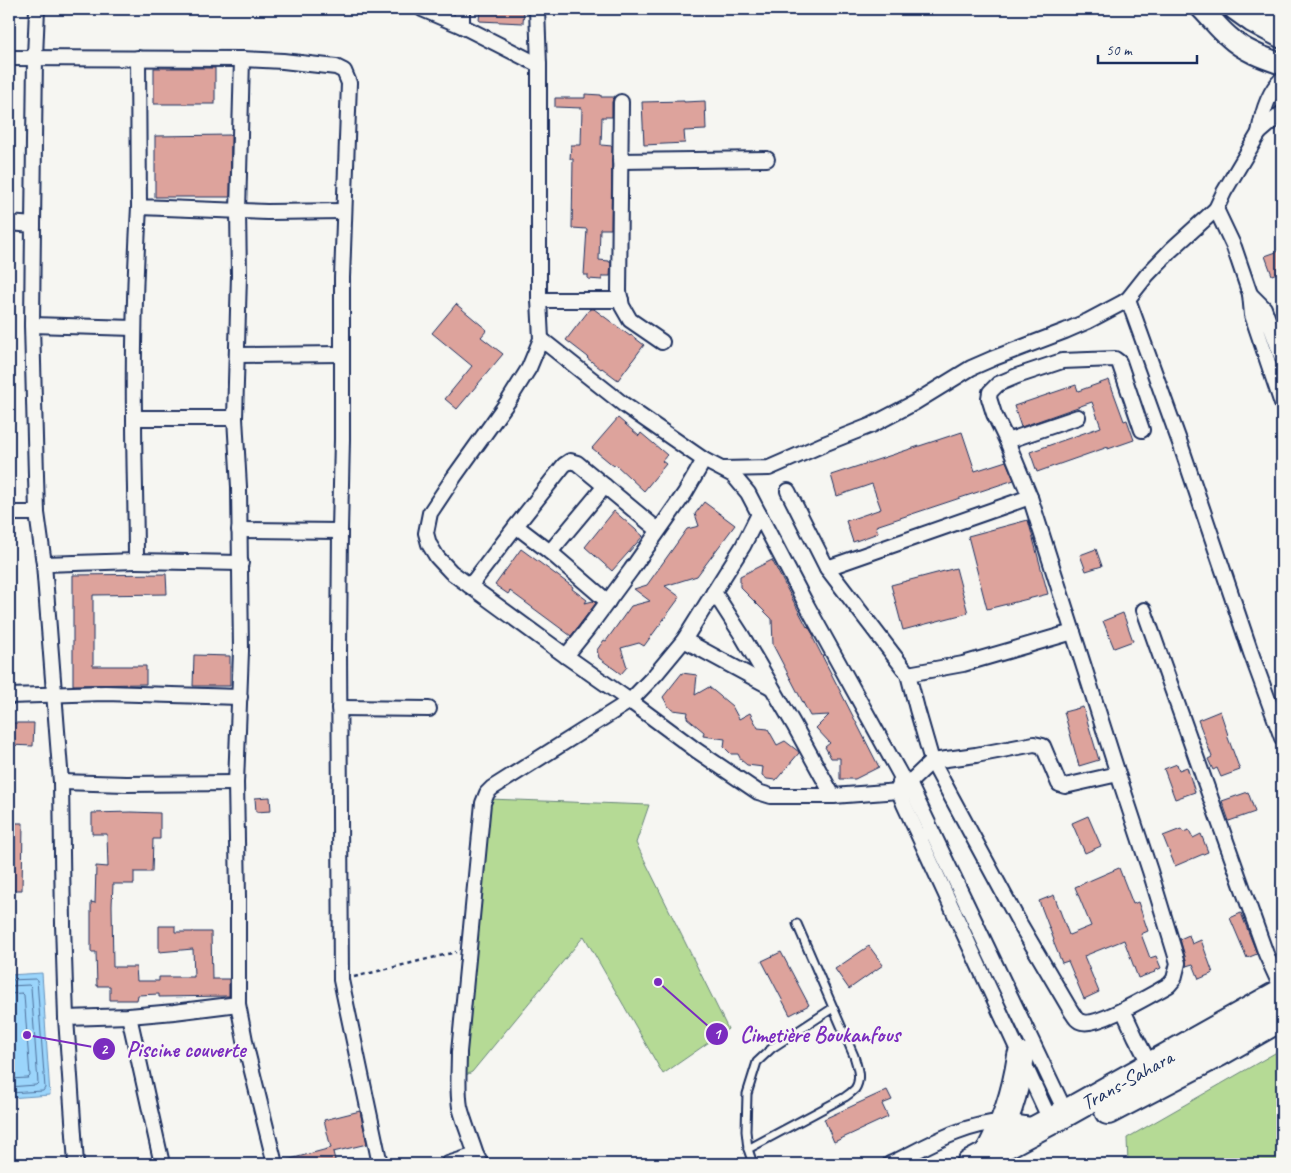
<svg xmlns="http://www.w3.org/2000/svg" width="1291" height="1173" viewBox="0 0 1291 1173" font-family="Caveat,sans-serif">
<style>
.green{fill:#b5da95;stroke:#68847a}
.water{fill:#9bd5fb;stroke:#6893bc}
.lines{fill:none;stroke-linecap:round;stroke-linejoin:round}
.shore{stroke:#4e719d;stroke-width:1}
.building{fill:#dda39c;stroke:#1b2f5e}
.lane-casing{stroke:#1b2f5e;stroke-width:11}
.street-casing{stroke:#1b2f5e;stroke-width:18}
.secondary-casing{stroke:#1b2f5e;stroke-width:24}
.highway-casing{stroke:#1b2f5e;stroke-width:30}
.path{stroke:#1b2f5e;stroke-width:2.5;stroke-dasharray:4 4;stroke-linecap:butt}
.lane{stroke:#f6f6f2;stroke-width:7}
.street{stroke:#f6f6f2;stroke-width:14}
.secondary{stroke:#f6f6f2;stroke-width:20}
.highway{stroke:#f6f6f2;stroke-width:26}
.labels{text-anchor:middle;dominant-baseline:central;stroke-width:4.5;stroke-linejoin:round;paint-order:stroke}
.street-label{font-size:21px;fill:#1b2f5e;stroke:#f6f6f2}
.leader{fill:none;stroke:#7b2cbf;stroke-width:2}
.callout-dot{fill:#7b2cbf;stroke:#f6f6f2;stroke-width:2}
.mark-label{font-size:15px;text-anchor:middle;font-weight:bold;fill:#fff}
.callout-label{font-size:22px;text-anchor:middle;font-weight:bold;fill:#7b2cbf;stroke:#f6f6f2;stroke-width:4.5;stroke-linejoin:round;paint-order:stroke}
</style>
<rect width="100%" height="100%" fill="#f6f6f2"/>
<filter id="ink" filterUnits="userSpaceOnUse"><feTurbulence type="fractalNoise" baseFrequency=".02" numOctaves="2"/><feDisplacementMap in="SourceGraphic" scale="10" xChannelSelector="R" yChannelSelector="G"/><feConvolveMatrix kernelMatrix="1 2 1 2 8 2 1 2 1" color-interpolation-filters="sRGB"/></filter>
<g filter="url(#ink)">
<g class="green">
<path d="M489 799 649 805 636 843 728 1029 663 1074 584 936 472 1072 462 1077Z"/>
<path d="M1282 1049V1164H1128L1127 1138Z"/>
</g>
<path class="water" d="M42 973 50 1095 9 1098V975Z"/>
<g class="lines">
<g class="shore">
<path d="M9 980 35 979 37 980 45 1088 43 1091 9 1093"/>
<path d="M9 986 29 985 31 987 38 1083 36 1085 9 1087"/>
<path d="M9 994 22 993 24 995 30 1076 28 1078 9 1079"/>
</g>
</g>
<g class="building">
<path d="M480 9H524L523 23 479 21Z"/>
<rect x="154" y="68" width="61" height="36"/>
<path d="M585 94 601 95V97H614L612 102V117H602L601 145 612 146 611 229H600L599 260 609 261V262H611L610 276H602V280L588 279V275H584L587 229 572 228 573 159H570L571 145H581L582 108 555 107V98H585Z"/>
<path d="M684 101V102L705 101 706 130 684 131 685 143 644 145 642 102Z"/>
<path d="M231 135 230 197H155V136Z"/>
<path d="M1282 250V271L1272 275 1265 256Z"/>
<path d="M456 304 487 330 481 337 503 354 457 409 445 399 472 366 432 333Z"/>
<path d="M590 309H594L630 336 631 335 644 345 618 380 602 368 601 369 587 358 588 357 566 340Z"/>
<path d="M1109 380 1124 421 1127 420 1134 440 1108 449V447L1037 472 1030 452 1101 427 1092 402 1021 427 1014 406 1076 385 1078 391Z"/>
<path d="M618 418 639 436 641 433 667 455 662 461 666 464 644 491 615 464 614 466 592 448Z"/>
<path d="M962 432 975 471 1006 461 1014 480 876 526 878 533 853 542 846 521 881 509 872 484 837 496 831 475Z"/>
<path d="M704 502 735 525 697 576 665 586 680 597 644 646 639 643 621 648 627 667 621 674 599 658 597 650 604 640 606 641 631 606 650 601 634 589 647 585 687 529 699 526 695 514Z"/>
<path d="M614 511 643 536 612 571 585 547Z"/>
<path d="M1028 520 1048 594 987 609 968 536Z"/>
<path d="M521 549 573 587 572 589 587 600 585 603 593 601 596 603 571 636 510 591 508 594 495 585Z"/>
<path d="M1096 549 1102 566 1086 571 1080 555Z"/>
<path d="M772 560 807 627 808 626 814 636 813 638 879 767 855 779H840V758H831L825 747 830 743 816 728 829 715 810 716 773 645 772 619 740 587V576Z"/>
<path d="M956 568 968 613 903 630 891 585Z"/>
<path d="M166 574 167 594 93 595V666H146V684L73 685V575Z"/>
<path d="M1123 613 1133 641 1114 648 1103 621Z"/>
<path d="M194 655 230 656V686H193Z"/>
<path d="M682 673 697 675 695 695 709 687 732 706 739 719 750 713 758 728 768 729 777 745 785 741 799 752V753L776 780 767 779 762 775 763 767 747 765 741 760 738 754H731L724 747 725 739 703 736 704 732 687 718 688 712 673 710 668 706 663 697Z"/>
<path d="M1083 707 1099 760 1079 766 1064 712Z"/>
<path d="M1220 711 1228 735H1227L1240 770 1221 777 1217 768 1213 770 1208 759 1212 757 1198 720Z"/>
<path d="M9 723H34L33 746 9 745Z"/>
<path d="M1177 764 1179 770 1187 767 1195 792 1175 799 1164 769Z"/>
<path d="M1248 792 1255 812 1229 821 1222 801Z"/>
<path d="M270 797 271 811 256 812 255 798Z"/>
<path d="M131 812 160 813V839H153L152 872H134V884H113L112 905 113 967H136L137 981H159V977H194L193 949 159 952V926H175V932H211L212 979H229V996L159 997V994L138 995 137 1000H110V986H97L96 952H91V902L95 903 96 866 108 867 107 834H92V813Z"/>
<path d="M1088 816 1101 846 1085 853 1072 823Z"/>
<path d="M9 823H23L22 890H9Z"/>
<path d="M1181 829 1183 832 1189 830 1193 838 1201 834 1208 852 1175 866 1163 836Z"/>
<path d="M1119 868 1133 904 1138 902 1148 931 1141 934 1150 958 1156 956 1161 968 1154 971 1155 972 1138 978 1124 940 1084 956 1099 992 1084 999 1068 961 1062 963 1053 941 1054 940 1039 901 1054 895 1069 935 1091 926 1075 887Z"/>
<path d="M1241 913 1257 954 1247 958 1230 918Z"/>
<path d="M1189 935 1192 944 1201 940 1213 973 1199 979 1193 964 1186 966V960L1180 939Z"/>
<path d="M869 946 883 965 849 989 835 969Z"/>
<path d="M781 952 809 1005 790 1015 762 961Z"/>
<path d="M887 1090 892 1100 882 1104 888 1117 834 1142 824 1119Z"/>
<path d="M360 1111 367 1144 333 1152 336 1164H284L283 1161 331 1148 324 1120Z"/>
</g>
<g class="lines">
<g class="lane-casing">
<g id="lane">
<path d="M748 1149 845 1097C848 1095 852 1092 855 1089 862 1079 857 1066 854 1056L797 924"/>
<path d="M753 1164 748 1149 746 1131 747 1094 757 1062 772 1048 833 1008"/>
</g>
</g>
<g class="street-casing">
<g id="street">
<path d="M422 9 462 26 539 65"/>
<path d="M537 9 539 65V300L541 339 529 368 509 400 454 477 430 513 426 533 429 544 437 557 451 572 566 656 630 701 696 750 758 792 771 796H833L899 791 909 783 932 761 976 755 1034 744 1043 746 1059 784 1065 786 1118 774"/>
<path d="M1252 22 1262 20H1282"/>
<path d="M462 26V9"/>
<path d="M9 58 242 59 283 61 336 67 344 71 349 83 342 278V439L340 531 339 651 341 980 380 1164"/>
<path d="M138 58 139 207 267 212 344 211"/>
<path d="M242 59 238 211 239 275 235 418 239 487 241 651 236 783 238 897V1004L247 1051 275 1164"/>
<path d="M621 102 619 292 622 306 630 320 662 342"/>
<path d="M1259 133C1262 114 1268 92 1282 79"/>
<path d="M620 161 767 159"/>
<path d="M139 207C135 277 133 346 134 416 134 465 136 513 136 561L241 563"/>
<path d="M1216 209 1234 247 1250 294"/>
<path d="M9 223 33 225 32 325 37 513 44 564 61 782 63 924 66 1018 76 1164"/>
<path d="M33 225 35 57 37 9"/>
<path d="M1128 299 1181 446 1251 653 1282 738"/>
<path d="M539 300H621"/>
<path d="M32 325 134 328"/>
<path d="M541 339 623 404 704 460 733 475 748 493 805 602 901 776 909 783 1066 1113"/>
<path d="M237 355 342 354"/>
<path d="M1282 358 1264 308 1250 294 1252 315 1282 404"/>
<path d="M134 418H235"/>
<path d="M1007 441 1078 417"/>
<path d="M723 469 769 468 824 444 872 425 914 403 971 368 994 358 1065 331 1088 321 1122 303 1128 299 1147 275 1171 250 1216 209 1224 192 1259 133 1282 113"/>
<path d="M788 491 827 568 908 674 917 709 932 761 1020 924 1071 1011C1074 1015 1076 1021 1082 1022 1098 1027 1152 994 1169 985L1174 979 1178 963 1150 871 1118 774 1030 497 1007 441 994 414 989 398 990 392 998 384 1017 376 1062 361 1115 359 1119 362 1142 430"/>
<path d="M9 513H37"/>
<path d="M759 514 743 546 714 592 741 634 794 725 833 796"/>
<path d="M239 530 340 531"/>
<path d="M550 552 605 486"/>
<path d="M44 564 136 561"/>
<path d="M827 568 1030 497"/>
<path d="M470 586 516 526"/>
<path d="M608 602 550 552 516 526 564 465 570 461 577 463 658 530"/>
<path d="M1144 610 1266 954 1282 989"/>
<path d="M684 640 771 687"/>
<path d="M566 656 586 631 631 570 685 493 704 460"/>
<path d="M908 674 963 664 1073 632"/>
<path d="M9 696 105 693 240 697"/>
<path d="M339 708 429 709"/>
<path d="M61 782 126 784 236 783"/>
<path d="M900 782 899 791 904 804 1051 1122"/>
<path d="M1123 1010 1135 1036 1151 1067"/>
<path d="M129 1016 162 1164"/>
<path d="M66 1018 129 1016 174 1012 238 1004"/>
<path d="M476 1155C471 1139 464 1123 460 1107 457 1089 459 1071 459 1052L483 803 487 793 492 788 630 701 655 675 684 640 714 592"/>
<path d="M448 1164 476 1155 481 1164"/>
<path d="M890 1164C926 1147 962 1124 1002 1122 1013 1122 1025 1124 1037 1126"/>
</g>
</g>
<g class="secondary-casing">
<g id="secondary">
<path d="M1202 9C1211 18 1219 29 1229 37 1244 51 1264 58 1282 64"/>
<path d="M1234 9 1252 22 1282 38"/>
</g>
</g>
<g class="highway-casing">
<g id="highway">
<path d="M1108 1111 1219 1053 1282 1017"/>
<path d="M987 1156C1006 1122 1015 1094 1021 1056"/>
<path d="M970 1164 1066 1113 1282 992"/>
</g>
</g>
<path class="path" d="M354 977 456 952"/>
<use href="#lane" class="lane"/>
<use href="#street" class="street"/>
<use href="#secondary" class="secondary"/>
<use href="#highway" class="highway"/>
</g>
</g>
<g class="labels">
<g class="street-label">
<text transform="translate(1127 1080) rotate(-29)">Trans-Sahara</text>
</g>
</g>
<path class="leader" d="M658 982L717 1034M27 1035L104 1049"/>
<g class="callout-dot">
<circle cx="658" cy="982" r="5"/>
<circle cx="27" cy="1035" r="5"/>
<circle cx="717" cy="1034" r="12"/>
<circle cx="104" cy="1049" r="12"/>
</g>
<g class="mark-label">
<text x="717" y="1039">1</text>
<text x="104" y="1054">2</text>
</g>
<g class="callout-label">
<text x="820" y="1042">Cimetière Boukanfous</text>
<text x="186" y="1057">Piscine couverte</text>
</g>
<rect width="1291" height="1173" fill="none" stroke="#f6f6f2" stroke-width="30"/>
<rect x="15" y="15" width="1261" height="1143" fill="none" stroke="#1b2f5e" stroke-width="2" filter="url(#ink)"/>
<path d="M1098 55v8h99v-8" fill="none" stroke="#1b2f5e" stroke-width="2.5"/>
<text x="1106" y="55" font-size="15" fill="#1b2f5e" stroke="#f6f6f2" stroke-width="4" paint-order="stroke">50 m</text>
</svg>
